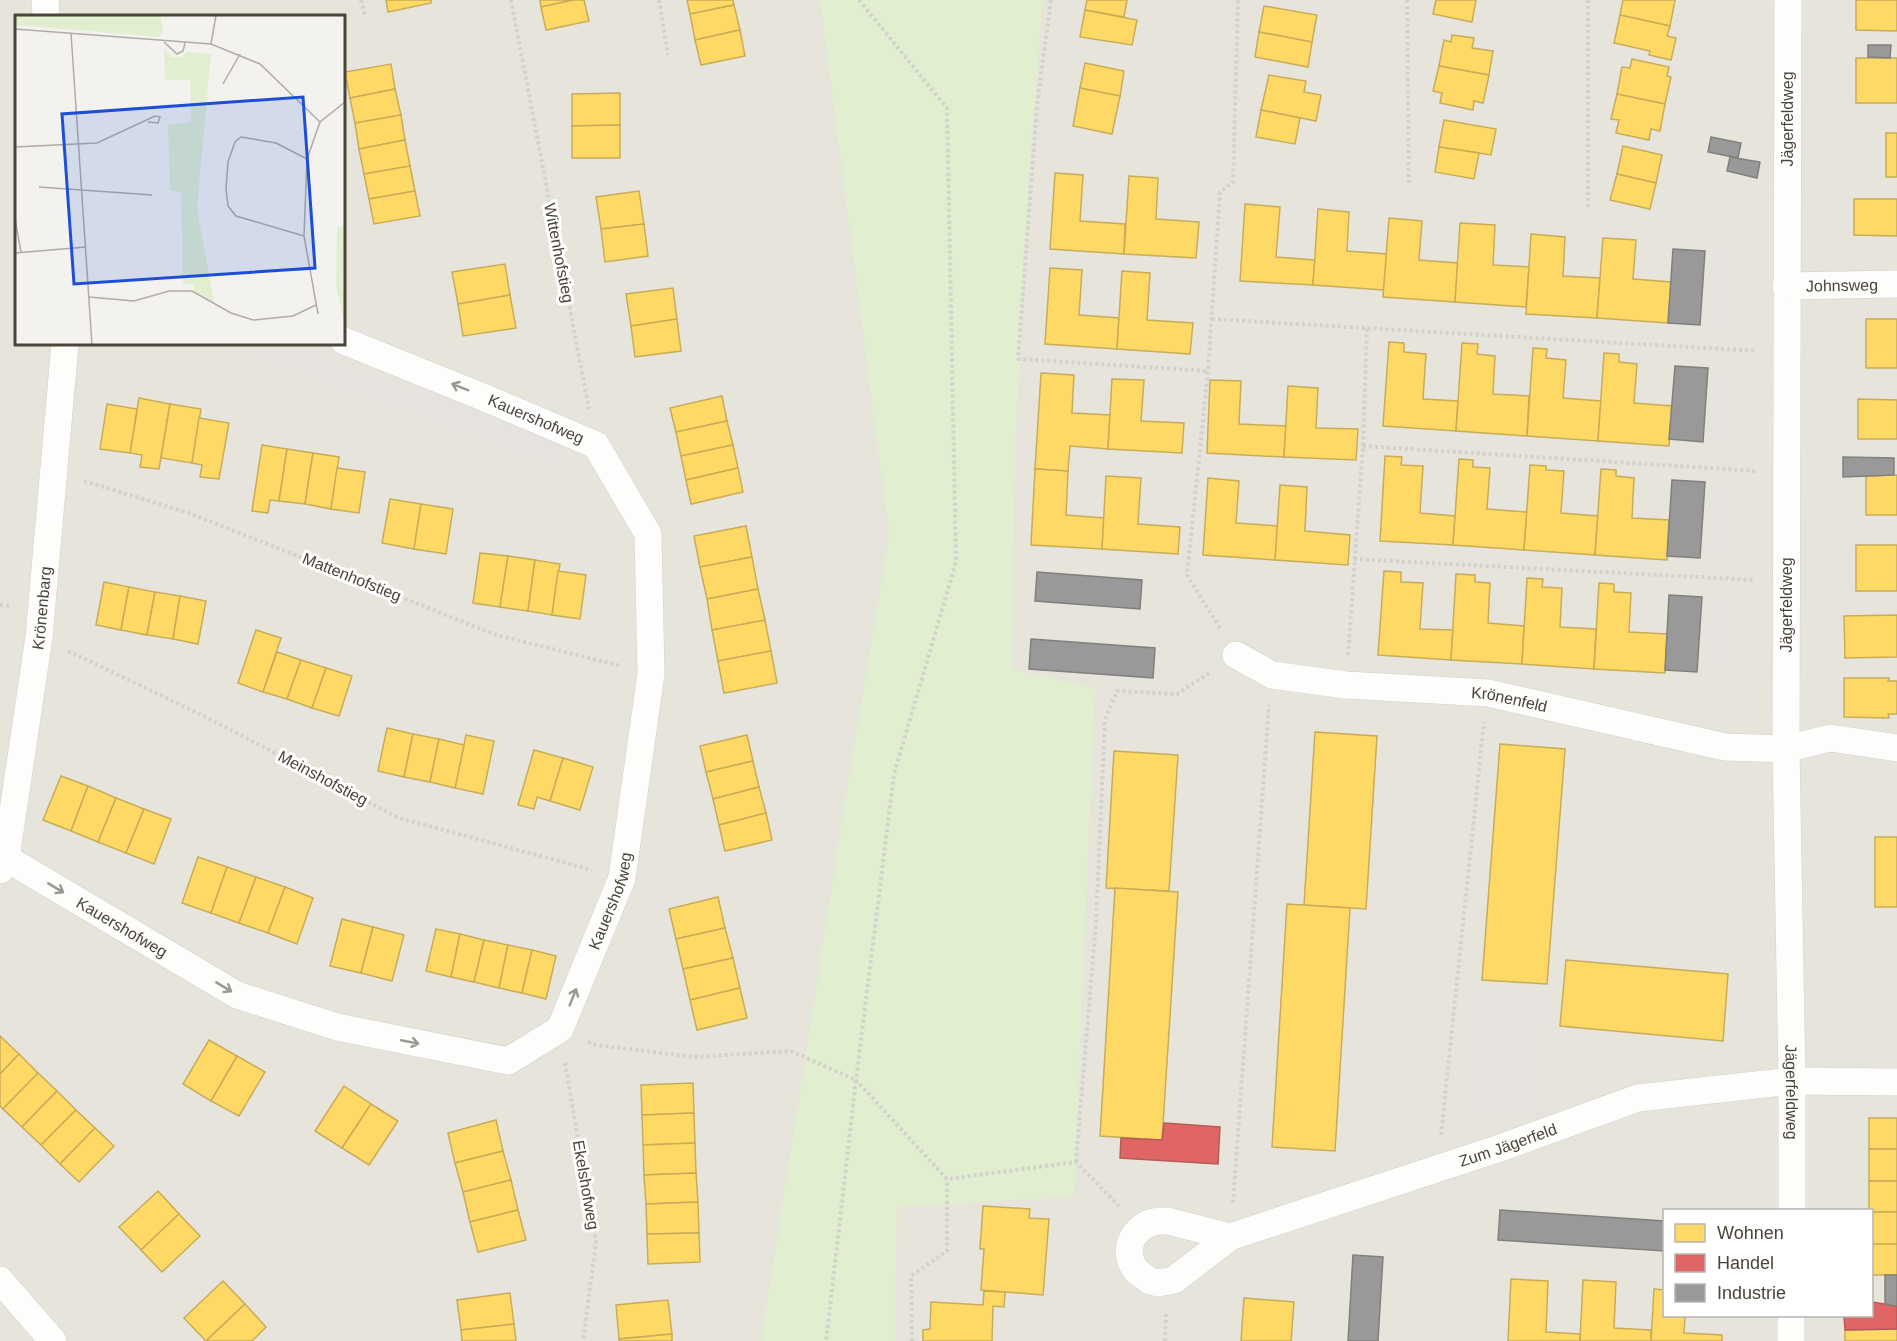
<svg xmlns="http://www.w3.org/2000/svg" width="1897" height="1341" viewBox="0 0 1897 1341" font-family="Helvetica,sans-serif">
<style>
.residential{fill:#e7e4dc;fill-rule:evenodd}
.green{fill:#e1eecf}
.parking{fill:#e6e3df}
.homes{fill:#ffd966;stroke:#c9ac58;stroke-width:1.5}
.shops{fill:#e06666;stroke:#b35c58;stroke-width:1.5}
.industry{fill:#999;stroke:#82807c;stroke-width:1.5}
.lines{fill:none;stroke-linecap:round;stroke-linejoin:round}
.minor-casing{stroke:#d2d0cb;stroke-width:28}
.path{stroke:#d3d2cc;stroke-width:4;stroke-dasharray:3 3;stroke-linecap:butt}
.minor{stroke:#fdfdfc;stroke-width:27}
.oneway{stroke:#9b9791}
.labels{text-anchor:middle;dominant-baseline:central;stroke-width:6;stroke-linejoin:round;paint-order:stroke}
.street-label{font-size:16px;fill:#4b4439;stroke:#fff}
.inset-road{fill:none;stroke:#b0aca6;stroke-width:1.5}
.view{fill:#1d4ed8;fill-opacity:0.15;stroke:#1d4ed8;stroke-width:3}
.inset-edge{fill:none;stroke:#4b4439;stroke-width:3}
</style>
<rect width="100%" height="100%" fill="#f4f2ee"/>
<path class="residential" d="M0 0H1897V1341H0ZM16 16H344V344H16ZM1664 1210H1872V1316H1664Z"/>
<path class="green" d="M820 0H1043L1028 182 1015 456 1012 669 1095 688 1074 1197 897 1207 895 1341H761L845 802 889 534Z"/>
<g class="parking">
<path d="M1712 245 1742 247 1739 328 1708 327Z"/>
<path d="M209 344H292L567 443 558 470Z"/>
<path d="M1710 371 1741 372 1738 444 1705 442Z"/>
<path d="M1708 486 1738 488 1735 558 1706 557Z"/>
<path d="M1708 598 1737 599 1734 670 1705 668Z"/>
<path d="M1465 985 1552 991 1544 1119 1457 1113Z"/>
</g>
<g class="homes">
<path d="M386 0H431V3L388 12Z"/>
<path d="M540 0H573L541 7Z"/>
<path d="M573 0H584L589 21 546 30 541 7Z"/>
<path d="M687 0H733L734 5 690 14Z"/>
<path d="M1087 0H1127L1124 17 1085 10Z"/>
<path d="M1436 0H1476L1472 22 1433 14Z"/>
<path d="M1623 0H1675L1670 26 1620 15Z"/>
<path d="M1856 0H1897V31L1856 30Z"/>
<path d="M734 5 740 30 695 40 690 14Z"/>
<path d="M1264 6 1317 15 1312 42 1259 32Z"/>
<path d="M1085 10 1137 20 1132 45 1080 37Z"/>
<path d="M1620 15 1670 26 1667 36 1676 38 1671 60 1649 55 1650 51 1614 43Z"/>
<path d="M740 30 745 56 701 65 695 40Z"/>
<path d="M1259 32 1312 42 1308 67 1255 57Z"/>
<path d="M1452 35 1474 38 1472 48 1493 51 1489 75 1439 66 1444 40 1451 42Z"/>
<rect x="1856" y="58" width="41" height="45"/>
<path d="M1632 59 1669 67 1667 76 1671 77 1665 104 1617 94 1622 67 1630 68Z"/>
<path d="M1085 63 1124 71 1120 96 1080 88Z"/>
<path d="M391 64 395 89 350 98 345 72Z"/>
<path d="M1439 66 1489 75 1483 103 1474 101 1473 110 1440 103 1442 93 1433 91Z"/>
<path d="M1269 75 1306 81 1304 92 1321 95 1316 121 1261 110Z"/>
<path d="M1080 88 1120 96 1112 134 1073 126Z"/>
<path d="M395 89 401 115 355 123 350 98Z"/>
<path d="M620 93V125L572 126V94Z"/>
<path d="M1617 94 1665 104 1660 131 1651 129 1649 140 1616 133 1619 120 1611 119Z"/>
<path d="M1261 110 1300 118 1295 144 1256 137Z"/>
<path d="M401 115 405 140 359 149 355 123Z"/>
<path d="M1444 120 1496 129 1491 155 1439 147Z"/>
<path d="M620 125V158H572V126Z"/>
<rect x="1886" y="133" width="11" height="44"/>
<path d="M405 140 410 166 364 174 359 149Z"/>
<path d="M1623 146 1662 155 1656 183 1617 174Z"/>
<path d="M1439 147 1479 153 1474 179 1435 172Z"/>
<path d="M410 166 415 191 369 199 364 174Z"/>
<path d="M1055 173 1083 175 1080 221 1125 224 1124 254 1050 249Z"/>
<path d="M1617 174 1656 183 1650 209 1610 200Z"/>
<path d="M1129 176 1158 178 1156 219 1199 222 1196 258 1124 254Z"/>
<path d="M415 191 420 216 374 224 369 199Z"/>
<path d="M639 191 644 224 601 229 596 197Z"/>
<path d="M1854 199H1897V236L1854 235Z"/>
<path d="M1245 204 1280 207 1276 257 1315 260 1313 285 1240 281Z"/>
<path d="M1318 209 1349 212 1347 251 1387 254 1384 290 1313 285Z"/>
<path d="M1389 218 1422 221 1419 260 1458 263 1455 302 1383 297Z"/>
<path d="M1460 223 1495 225 1493 265 1529 267 1526 307 1455 302Z"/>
<path d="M644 224 648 256 605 262 601 229Z"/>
<path d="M1531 234 1565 237 1563 276 1600 278 1597 318 1526 314Z"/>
<path d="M1603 238 1636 240 1633 279 1671 282 1668 323 1597 318Z"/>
<path d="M505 264 510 295 458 304 452 272Z"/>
<path d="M1050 268 1082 270 1079 315 1119 318 1117 349 1045 344Z"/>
<path d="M1122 271 1150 273 1147 320 1193 323 1190 354 1117 349Z"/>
<path d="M673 288 677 319 631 326 626 294Z"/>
<path d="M510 295 516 328 463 336 458 304Z"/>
<path d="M677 319 681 351 635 357 631 326Z"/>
<rect x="1866" y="319" width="31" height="49"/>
<path d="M1389 342 1404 343V352L1426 354 1423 399 1458 401 1456 431 1383 426Z"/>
<path d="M1462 343 1478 344 1477 354 1495 356 1493 394 1529 396 1527 436 1456 431Z"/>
<path d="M1533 348 1547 349 1546 358 1566 360 1563 398 1601 401 1598 441 1527 436Z"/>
<path d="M1604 353 1619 354V362L1637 364 1634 403 1672 406 1669 446 1598 441Z"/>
<path d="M1041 373 1074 375 1072 413 1110 415 1108 449 1070 446 1068 471 1035 469Z"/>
<path d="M1112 379 1144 380 1141 421 1184 423 1182 453 1108 449Z"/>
<path d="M1210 380 1241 381 1239 424 1286 426 1284 457 1207 453Z"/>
<path d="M1288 386 1318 388 1316 428 1358 429 1356 460 1284 457Z"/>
<path d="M722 396 727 421 676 432 670 408Z"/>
<path d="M139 398 170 404 159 469 140 467 142 455 130 453Z"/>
<path d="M1858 399 1897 400V439H1858Z"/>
<path d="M107 404 137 409 130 453 100 449Z"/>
<path d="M170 404 201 409 192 463 161 458Z"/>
<path d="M199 418 229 423 219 479 200 477 202 465 192 463Z"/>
<path d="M727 421 733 445 681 456 676 432Z"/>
<path d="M262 445 287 449 279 501 270 500 268 513 252 511Z"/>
<path d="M733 445 738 468 686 480 681 456Z"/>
<path d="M287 449 313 453 305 504 279 501Z"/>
<path d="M313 453 339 457 331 509 305 504Z"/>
<path d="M1385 456 1402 457 1401 465 1423 466 1420 513 1455 516 1453 545 1380 541Z"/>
<path d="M1459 459 1473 460V467L1490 468 1487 509 1527 512 1524 550 1453 545Z"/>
<path d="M1530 465 1546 466V470L1564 471 1561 513 1598 516 1595 555 1524 550Z"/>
<path d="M337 468 365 472 359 513 331 509Z"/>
<path d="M738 468 743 492 691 504 686 480Z"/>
<path d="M1035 469 1068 471 1066 515 1104 518 1102 549 1031 545Z"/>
<path d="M1601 469 1616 470V476L1634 478 1632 518 1669 520 1667 560 1595 555Z"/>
<path d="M1894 475H1897V515H1866V476Z"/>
<path d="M1106 476 1141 478 1138 524 1180 527 1178 554 1102 549Z"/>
<path d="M1208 478 1239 481 1236 523 1278 526 1275 560 1203 555Z"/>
<path d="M1280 485 1307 487 1305 531 1350 535 1348 565 1275 560Z"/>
<path d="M390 499 421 504 414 549 382 543Z"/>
<path d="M421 504 453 509 446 554 414 549Z"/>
<path d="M746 526 752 557 700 567 694 536Z"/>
<rect x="1856" y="545" width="41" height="46"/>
<path d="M480 553 508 556 500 607 473 603Z"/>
<path d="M508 556 535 560 528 611 500 607Z"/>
<path d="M752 557 758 589 707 599 700 567Z"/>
<path d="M535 560 560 564 552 615 528 611Z"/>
<path d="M558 571 586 575 580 619 552 615Z"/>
<path d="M1384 571 1401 572V582L1423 583 1420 629 1453 630 1451 660 1378 655Z"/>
<path d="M1456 574 1475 575V582L1490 583 1488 623 1524 626 1522 664 1451 660Z"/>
<path d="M1527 578 1543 579 1542 587 1562 588 1560 627 1596 629 1594 669 1522 664Z"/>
<path d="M104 582 129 587 121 630 96 625Z"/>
<path d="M1599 583 1614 584V592L1631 593 1629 632 1667 634 1665 673 1594 669Z"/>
<path d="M129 587 155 592 147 635 121 630Z"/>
<path d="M758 589 765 620 712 630 707 599Z"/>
<path d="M155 592 180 596 173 639 147 635Z"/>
<path d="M180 596 206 601 198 644 173 639Z"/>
<path d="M1897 615V657L1845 658 1844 616Z"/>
<path d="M765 620 771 651 718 661 712 630Z"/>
<path d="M256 630 281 638 263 692 238 683Z"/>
<path d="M771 651 777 683 724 693 718 661Z"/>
<path d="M277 652 301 660 287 699 263 692Z"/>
<path d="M301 660 326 668 312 708 287 699Z"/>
<path d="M326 668 352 676 339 716 312 708Z"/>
<path d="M1844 678H1889L1888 681H1897V714H1888L1889 718 1844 717Z"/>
<path d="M387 728 413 734 404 777 378 771Z"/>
<path d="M1315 732 1377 736 1366 909 1304 905Z"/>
<path d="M413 734 439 739 430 782 404 777Z"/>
<path d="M466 735 494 741 483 794 455 788Z"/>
<path d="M747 735 753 761 706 772 700 746Z"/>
<path d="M439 739 464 745 455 788 430 782Z"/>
<path d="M1500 744 1565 749 1547 984 1482 980Z"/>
<path d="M534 750 563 758 550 801 537 797 534 809 518 805Z"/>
<path d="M1114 751 1178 755 1169 891 1106 888Z"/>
<path d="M563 758 593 767 580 810 550 801Z"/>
<path d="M753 761 759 787 713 799 706 772Z"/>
<path d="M61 776 88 786 71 831 43 820Z"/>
<path d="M88 786 116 798 98 842 71 831Z"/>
<path d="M759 787 766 813 719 825 713 799Z"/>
<path d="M116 798 144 809 126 853 98 842Z"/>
<path d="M144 809 171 819 154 864 126 853Z"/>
<path d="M766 813 772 840 725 851 719 825Z"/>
<rect x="1875" y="837" width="22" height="70"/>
<path d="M198 857 227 867 211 913 182 903Z"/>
<path d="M227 867 256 877 239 923 211 913Z"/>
<path d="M256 877 285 887 268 933 239 923Z"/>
<path d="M285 887 313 898 297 944 268 933Z"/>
<path d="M1115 888 1178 892 1162 1140 1100 1136Z"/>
<path d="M718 897 725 928 676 939 669 909Z"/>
<path d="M1287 904 1350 908 1335 1151 1272 1147Z"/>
<path d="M342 919 373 927 361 973 330 966Z"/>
<path d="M373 927 404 935 392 981 361 973Z"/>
<path d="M725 928 733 958 683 969 676 939Z"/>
<path d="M436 929 460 934 451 977 426 971Z"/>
<path d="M460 934 484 940 474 982 451 977Z"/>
<path d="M484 940 508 945 499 988 474 982Z"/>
<path d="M508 945 532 950 522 993 499 988Z"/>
<path d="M532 950 556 956 546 999 522 993Z"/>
<path d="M733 958 740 988 690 1000 683 969Z"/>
<path d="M1566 960 1728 974 1723 1041 1560 1026Z"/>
<path d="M740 988 747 1018 697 1030 690 1000Z"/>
<path d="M0 1036 19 1054 0 1074Z"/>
<path d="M209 1040 237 1056 211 1101 183 1084Z"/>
<path d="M19 1054 38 1073 3 1109 0 1106V1074Z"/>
<path d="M237 1056 265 1072 239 1116 211 1101Z"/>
<path d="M38 1073 57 1091 22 1127 3 1109Z"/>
<path d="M693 1083 694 1113 642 1115 641 1085Z"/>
<path d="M344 1086 371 1104 342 1148 315 1131Z"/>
<path d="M57 1091 76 1110 41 1145 22 1127Z"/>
<path d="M371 1104 398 1121 369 1165 342 1148Z"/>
<path d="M76 1110 95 1128 60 1164 41 1145Z"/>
<path d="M694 1113 695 1143 643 1145 642 1115Z"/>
<rect x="1869" y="1118" width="28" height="31"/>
<path d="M496 1120 503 1151 455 1163 448 1133Z"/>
<path d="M95 1128 114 1146 79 1182 60 1164Z"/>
<path d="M695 1143 696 1173 644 1175 643 1145Z"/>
<rect x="1869" y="1149" width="28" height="32"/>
<path d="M503 1151 511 1180 463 1192 455 1163Z"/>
<path d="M696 1173 698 1202 646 1204 644 1175Z"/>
<path d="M511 1180 518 1210 470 1222 463 1192Z"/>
<path d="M1869 1181H1897V1212H1872V1210H1869Z"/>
<path d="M158 1191 179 1214 141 1250 119 1227Z"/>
<path d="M698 1202 699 1233 647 1234 646 1204Z"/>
<path d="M983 1206 1030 1209 1029 1218 1049 1219 1043 1295 981 1290 984 1249H980Z"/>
<path d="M518 1210 526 1240 478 1252 470 1222Z"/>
<rect x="1872" y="1212" width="25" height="32"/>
<path d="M179 1214 200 1236 162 1272 141 1250Z"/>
<path d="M699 1233 700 1262 648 1264 647 1234Z"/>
<rect x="1872" y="1244" width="25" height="31"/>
<path d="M1511 1279 1548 1281 1546 1332 1580 1334V1341H1508Z"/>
<path d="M1583 1280 1616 1282 1614 1328 1651 1330V1341H1580Z"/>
<path d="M223 1281 245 1304 206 1341 184 1318Z"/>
<path d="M1654 1289 1664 1290V1316H1685L1684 1333 1722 1335V1341H1651Z"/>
<path d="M984 1291 1005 1292 1004 1307 993 1306 992 1341H923V1330L930 1329 931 1302 983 1305Z"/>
<path d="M510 1293 514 1324 461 1330 457 1300Z"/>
<path d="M1244 1298 1294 1302 1291 1341H1241Z"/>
<path d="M668 1300 672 1334 619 1339 616 1305Z"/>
<path d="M245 1304 266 1327 252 1341H206Z"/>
<path d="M514 1324 516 1341H462L461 1330Z"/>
<path d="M1897 1329V1341H1845V1330Z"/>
<path d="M672 1334V1341H620L619 1339Z"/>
</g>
<g class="shops">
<path d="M1164 1123 1220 1127 1218 1164 1120 1158 1121 1138 1162 1140Z"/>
<path d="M1872 1302 1897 1306V1329L1845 1330 1844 1316H1872Z"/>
</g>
<g class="industry">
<path d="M1868 45H1891L1890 58 1868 57Z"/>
<path d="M1711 137 1741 143 1738 158 1708 152Z"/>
<path d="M1730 157 1760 162 1757 178 1727 171Z"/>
<path d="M1673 249 1705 251 1700 325 1668 323Z"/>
<path d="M1675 366 1708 368 1703 442 1669 439Z"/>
<path d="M1843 457 1894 458V475L1843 477Z"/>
<path d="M1672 480 1705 482 1700 558 1667 556Z"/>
<path d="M1037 572 1142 580 1140 609 1035 601Z"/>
<path d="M1669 595 1702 597 1697 672 1665 670Z"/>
<path d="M1031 639 1155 648 1153 678 1029 669Z"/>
<path d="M1500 1210 1664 1221V1251L1498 1240Z"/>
<path d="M1353 1255 1383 1257 1378 1341H1348Z"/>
<path d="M1885 1275H1897V1306L1885 1304Z"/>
</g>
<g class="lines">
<g class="minor-casing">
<g id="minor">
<path d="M45 0 46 16"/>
<path id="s1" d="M1788 0 1786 749 1792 1081V1210"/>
<path id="s2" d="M1786 286 1897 284"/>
<path id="s3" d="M1236 655 1272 675 1346 685 1488 693 1725 747 1786 749 1830 738 1897 748"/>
<path id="s4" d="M6 858 237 995 337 1027 508 1061 560 1029 622 878 651 674 648 534 596 445 483 397 344 341"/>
<path id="s5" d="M0 870 6 858 39 637 65 344"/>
<path id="s6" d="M1230 1237 1168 1221H1159L1149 1223 1141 1228 1134 1235 1130 1244 1129 1253 1131 1262 1136 1271 1150 1281 1158 1283 1174 1280 1230 1237 1500 1148 1638 1098 1792 1081 1897 1082"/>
<path d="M0 1280 53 1341"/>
<path d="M1791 1341V1316"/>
</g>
</g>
<g class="path">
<path d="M361 0 365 16"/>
<path d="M511 0 589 409"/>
<path d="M659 0 668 55"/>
<path d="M859 0 947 108 956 562 894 774 856 1080 947 1179 1076 1162 1119 1206"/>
<path d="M1051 0 1037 106 1018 359 1208 371"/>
<path d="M1407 0 1409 183"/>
<path d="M1588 207V0"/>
<path d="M1212 319 1757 351"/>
<path d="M1363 446 1757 471"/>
<path d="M84 481 189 513 496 635 621 666"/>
<path d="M1354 559 1755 580"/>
<path d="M0 605 11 606"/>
<path d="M1220 628 1187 575 1208 371 1220 192 1233 182 1238 0"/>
<path d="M68 651 206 717 399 818 592 870"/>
<path d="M1348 655 1363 446 1367 327"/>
<path d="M588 1042 596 1045 694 1057 791 1051 856 1080 826 1341"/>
<path d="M565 1063 596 1242 583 1341"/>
<path d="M1441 1135 1484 722"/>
<path d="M1076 1162 1096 923 1105 719 1117 691 1177 694 1211 672"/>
<path d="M1233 1203 1269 705"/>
<path d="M912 1341 911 1276 947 1251V1179"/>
<path d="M1165 1341 1166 1312"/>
</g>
<use href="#minor" class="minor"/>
</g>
<defs><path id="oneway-shaft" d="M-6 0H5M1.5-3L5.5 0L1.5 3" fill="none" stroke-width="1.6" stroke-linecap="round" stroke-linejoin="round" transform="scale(1.5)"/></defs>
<g class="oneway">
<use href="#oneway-shaft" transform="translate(460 387) rotate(-158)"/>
<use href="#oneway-shaft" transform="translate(56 888) rotate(31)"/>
<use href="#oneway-shaft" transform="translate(224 987) rotate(31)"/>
<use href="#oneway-shaft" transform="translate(573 997) rotate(-68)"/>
<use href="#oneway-shaft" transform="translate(410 1042) rotate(11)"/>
</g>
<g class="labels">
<g class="street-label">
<text transform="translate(1787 119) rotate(-90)">Jägerfeldweg</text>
<text transform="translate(559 253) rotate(79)">Wittenhofstieg</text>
<text stroke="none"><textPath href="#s2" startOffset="56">Johnsweg</textPath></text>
<text transform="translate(536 419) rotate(23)">Kauershofweg</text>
<text transform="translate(352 577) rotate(22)">Mattenhofstieg</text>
<text transform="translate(1786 605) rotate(-90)">Jägerfeldweg</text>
<text stroke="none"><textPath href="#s5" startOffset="266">Krönenbarg</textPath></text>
<text stroke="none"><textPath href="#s3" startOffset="280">Krönenfeld</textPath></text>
<text transform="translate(323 778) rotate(28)">Meinshofstieg</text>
<text stroke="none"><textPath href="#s4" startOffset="747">Kauershofweg</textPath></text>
<text stroke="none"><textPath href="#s4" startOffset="135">Kauershofweg</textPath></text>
<text stroke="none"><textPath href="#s1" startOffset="1092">Jägerfeldweg</textPath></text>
<text stroke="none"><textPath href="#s6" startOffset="546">Zum Jägerfeld</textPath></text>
<text transform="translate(586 1185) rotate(80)">Ekelshofweg</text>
</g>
</g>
<g transform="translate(15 15)">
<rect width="330" height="330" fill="#f4f2ee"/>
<path d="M0 0H145L148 16 144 22 0 10ZM149 33 157 42H167L171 37 196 39 182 193 199 288 179 276V270L168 269 166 177 155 175 153 110 176 107 175 65H150ZM330 211V312L321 270 322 212Z" fill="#e1eecf"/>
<path class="inset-road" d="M0 14 196 29 245 49 305 107M56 18 77 330M149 27 162 39 168 36 170 28M196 29 201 0M208 69 225 39M0 132 82 128 140 101 145 102 143 108 133 107M24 172 137 180M0 204 6 237M289 221 221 201 213 191 211 173 213 147 220 127 226 122 261 128 292 144M0 238 71 232M74 282 119 286 154 276H177L216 298 238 305 278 301 301 290M303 299 289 221 292 144 305 107 330 87"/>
<path class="view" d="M288 82 300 253 59 269 47 99Z"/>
<rect width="330" height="330" class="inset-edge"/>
</g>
<rect x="1663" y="1209" width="210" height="108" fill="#ffffff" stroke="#b7b4b0" stroke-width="1.5"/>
<rect x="1675" y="1224" width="30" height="18" fill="#ffd966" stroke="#b7b4b0" stroke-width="1.5"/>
<text x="1717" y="1239" font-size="18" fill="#4b4439">Wohnen</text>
<rect x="1675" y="1254" width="30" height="18" fill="#e06666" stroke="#b7b4b0" stroke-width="1.5"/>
<text x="1717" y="1269" font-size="18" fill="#4b4439">Handel</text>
<rect x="1675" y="1284" width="30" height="18" fill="#999999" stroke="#b7b4b0" stroke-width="1.5"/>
<text x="1717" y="1299" font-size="18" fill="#4b4439">Industrie</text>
</svg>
